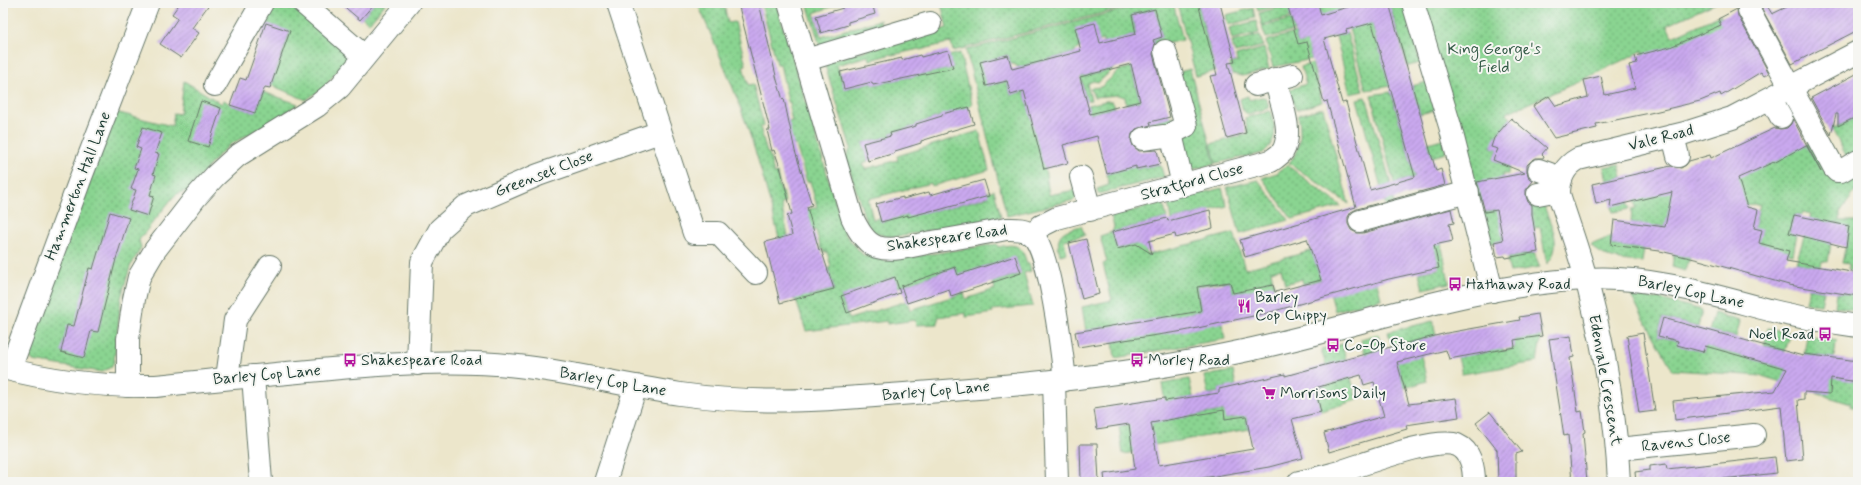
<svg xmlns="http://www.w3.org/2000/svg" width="1861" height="485" viewBox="0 0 1861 485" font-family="Mynerve,sans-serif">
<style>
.green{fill:url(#green-dots);stroke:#548862;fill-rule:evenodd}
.building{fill:url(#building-hatch);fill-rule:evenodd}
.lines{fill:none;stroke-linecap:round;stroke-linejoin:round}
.minor-casing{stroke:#677869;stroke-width:24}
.minor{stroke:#fff;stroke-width:22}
.labels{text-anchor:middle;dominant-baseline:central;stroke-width:4;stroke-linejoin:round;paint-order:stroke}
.park-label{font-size:16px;fill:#345b47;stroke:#f6f6f2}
.street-label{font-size:16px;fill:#1f3d34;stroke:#f6f6f2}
.poi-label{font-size:16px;fill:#1f3d34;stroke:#f6f6f2;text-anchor:start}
</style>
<defs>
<pattern id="green-dots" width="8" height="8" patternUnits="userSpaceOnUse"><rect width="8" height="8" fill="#8ad491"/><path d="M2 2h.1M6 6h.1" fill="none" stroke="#70ad77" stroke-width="1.8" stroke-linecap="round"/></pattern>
<pattern id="building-hatch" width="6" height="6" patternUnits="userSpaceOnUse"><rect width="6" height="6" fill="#caa9ef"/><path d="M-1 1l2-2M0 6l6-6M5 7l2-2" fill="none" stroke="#a38bc2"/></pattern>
</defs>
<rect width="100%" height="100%" fill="#f6f6f2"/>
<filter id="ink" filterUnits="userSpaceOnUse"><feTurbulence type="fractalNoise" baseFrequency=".025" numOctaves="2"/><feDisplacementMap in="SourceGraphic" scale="8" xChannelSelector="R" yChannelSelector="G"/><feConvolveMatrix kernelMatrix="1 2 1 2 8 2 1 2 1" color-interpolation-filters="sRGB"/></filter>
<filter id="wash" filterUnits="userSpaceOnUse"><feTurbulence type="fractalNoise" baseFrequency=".012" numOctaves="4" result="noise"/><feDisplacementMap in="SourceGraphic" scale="16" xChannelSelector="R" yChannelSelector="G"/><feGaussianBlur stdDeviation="0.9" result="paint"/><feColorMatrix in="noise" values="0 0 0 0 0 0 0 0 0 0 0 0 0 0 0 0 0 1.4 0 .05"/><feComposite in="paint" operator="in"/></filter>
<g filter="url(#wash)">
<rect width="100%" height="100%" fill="#ece6cb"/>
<g class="green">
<path d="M274 3H293L348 54V58L323 88 306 100 271 85 290 32 263 22Z"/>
<path d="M373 3H386L369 23 362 17Z"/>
<path d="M703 3H729L724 5 728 23 735 22 746 65 743 66 748 85 753 84 764 126 760 127 767 153H769L774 174 777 173 781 192H783L785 203 781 204 788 236 803 275 809 296 834 289 828 268 831 267 827 252H824L823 249H821L816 230 812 231 806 210 817 207 810 181 807 182 796 145H792L783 123 792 121 789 107 791 105 788 101 780 64H777L761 3H776L845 234 863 255 885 261 997 244 998 247C1017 243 1022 245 1027 264H1029L1031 271 1024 273 1033 306 992 310 993 313 966 317V313L938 317V324L916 325 915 320 887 324V321L806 331 796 300H794C781 247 769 193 752 141 737 94 717 49 698 4ZM1015 256 1021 274 993 282 995 289 966 299 964 293 910 310 907 301 849 319 841 297 894 277 898 287 955 267 958 275Z"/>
<path d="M807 3H839V4L814 13 821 37 880 20 881 26 821 49Z"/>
<path d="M941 3H1142L953 51 951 42 920 50 919 49 892 55V54L870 60 868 56 837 65 845 89 872 82 873 85 952 68 949 56 960 53 972 104 969 107 916 124V126L890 133 891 136 863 143 868 161 863 163 865 169 898 160 897 156 979 131 989 170 932 186 931 183 868 199 873 220 880 218 881 222 908 215V216L934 210 935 211 988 197 987 192 994 190 1001 217 893 237C880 236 874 233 866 222L846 157 851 148 824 62 947 28Z"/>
<path d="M1149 3H1173L1183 40 1165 44 1166 90 1153 40 1162 37 1155 9 1132 15 1136 34 1124 37 1130 60 1117 65 1099 82 1093 81 1087 84 1091 100 1086 101 1081 77 1105 71 1106 54 1103 40 1080 47 1073 53 1019 67 1010 63 1008 55 981 62 987 86 1007 81 1011 95 1024 91 1045 168 1049 195 1075 190 1077 196 1074 200 1007 216 966 50Z"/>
<path d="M1177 3H1198L1214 67 1224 64 1225 68 1196 76Z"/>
<path d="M1256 3H1287L1258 11Z"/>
<path d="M1318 3H1339L1341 9 1336 11 1340 35 1347 33 1363 91 1350 94 1336 36 1310 43 1309 49 1312 59 1273 67 1266 41 1295 33 1298 44 1319 39Z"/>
<path d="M1342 3H1366L1391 86 1366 90Z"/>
<path d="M1389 3H1404L1420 63 1408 66Z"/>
<path d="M1420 3H1716L1667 25 1672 37 1720 15 1727 29 1748 18 1759 39 1739 50 1647 70 1642 51 1571 85 1506 113 1511 118 1491 147 1498 149 1493 160 1509 167 1508 174H1503L1502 182 1507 198 1528 199V205L1543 202C1549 225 1565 243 1547 264L1540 227 1502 234 1503 240 1488 244 1480 213 1504 209 1502 198 1478 203Z"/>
<path d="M1288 5 1291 17 1262 25 1259 13Z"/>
<path d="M1253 8 1255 18 1228 25 1226 15Z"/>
<path d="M1291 19 1294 31 1266 38 1262 27Z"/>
<path d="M1256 21 1259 33 1232 39 1229 28Z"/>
<path d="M1260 35 1263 46 1235 53 1232 42Z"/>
<path d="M1264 48 1269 69 1243 76 1232 74 1230 64 1237 62 1236 56Z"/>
<path d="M1312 63 1322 102 1296 110 1290 92 1291 89 1306 84 1301 67Z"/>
<path d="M1131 67 1140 101 1126 104 1125 97 1118 95 1094 97 1090 88 1101 87 1120 70Z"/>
<path d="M1190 69 1215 164 1190 170 1181 135 1180 72Z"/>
<path d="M184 81 222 104 224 100 231 105 255 113 263 92 298 104 275 120 231 144 218 156 187 191 179 193 174 196 142 236 139 240 141 248 130 267 121 298 114 362 111 367 102 372 33 361 26 352 115 112 172 126 174 113 180 114Z"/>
<path d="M1427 82 1435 110 1420 114 1412 86Z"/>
<path d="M1391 92 1415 177 1394 183 1371 95Z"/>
<path d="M1248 96 1249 100 1262 97 1266 98 1269 108 1248 114 1243 111 1240 99Z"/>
<path d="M1366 97 1391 184H1389L1394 203 1386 206 1357 99Z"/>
<path d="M1106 101H1112L1115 107 1090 114 1088 105Z"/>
<path d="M1847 106 1858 127V155L1849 161 1826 118 1828 116 1835 128 1851 120 1845 108Z"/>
<path d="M1323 108 1349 204 1289 163C1301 149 1302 133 1298 115Z"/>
<path d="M1270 111C1276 128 1278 140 1263 153L1216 163 1211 144 1248 134 1245 118Z"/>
<path d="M1173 116 1174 122 1152 131 1150 122Z"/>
<path d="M1442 139 1446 153 1432 157 1428 143Z"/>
<path d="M1811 142 1831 172 1858 166V188L1840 212V221H1858V271L1849 270V264L1842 263 1848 236 1842 225 1834 223 1828 262 1822 261 1821 267 1796 263 1811 214 1803 212 1801 216 1794 215 1790 230 1797 233 1793 255 1705 229 1746 223 1755 225 1760 204 1738 205 1737 178Z"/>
<path d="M1160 164 1164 177 1098 194 1097 189 1109 185 1107 174 1135 165 1137 169Z"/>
<path d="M1619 164 1622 177 1607 181 1604 167Z"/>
<path d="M1287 165 1341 206 1292 219 1262 178 1277 173Z"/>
<path d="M1258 180 1289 220 1240 234 1227 187Z"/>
<path d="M1680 185 1665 227 1656 225 1651 250 1644 249 1642 262C1621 260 1607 261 1591 245L1612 236 1611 245 1644 249 1647 225 1631 222 1632 209 1636 208 1634 196Z"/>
<path d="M1222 188 1227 206 1171 220 1168 202Z"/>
<path d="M1626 197 1630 209 1613 212 1611 200Z"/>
<path d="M1163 203 1167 218 1113 232 1117 249 1143 242 1147 255 1234 233 1245 269 1318 249 1377 282 1381 299 1335 311 1326 278 1303 284 1302 279 1285 284 1281 268 1271 271 1274 288 1265 290 1264 287 1233 295 1230 282 1223 283V281L1197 286 1201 311 1181 315 1222 323 1225 339 1115 358 1113 342 1086 331 1082 307 1112 300 1103 264 1107 262 1100 236 1112 232 1114 227 1111 216Z"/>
<path d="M1081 226 1085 235 1064 240 1067 253 1060 255C1055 233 1062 231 1081 226Z"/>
<path d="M1438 227 1449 283 1423 289 1419 273 1439 269 1435 250 1400 257Z"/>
<path d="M1534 253 1540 267 1510 272 1507 260H1509V258Z"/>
<path d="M1674 254 1690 258 1685 271 1672 267Z"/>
<path d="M1809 288 1824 291 1821 305 1806 303Z"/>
<path d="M1837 293 1854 295V298L1858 299V310L1835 307Z"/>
<path d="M1631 296 1659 299 1702 310 1698 327 1663 318 1658 336 1678 341V345L1704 352 1714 313 1740 321 1736 337 1717 332 1712 348 1788 369 1858 382V408H1851V404L1762 376 1673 370Z"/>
<path d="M1433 321 1436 336 1398 345 1421 356 1427 381 1404 388 1388 332Z"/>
<path d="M1768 328 1791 333 1785 351 1764 345Z"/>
<path d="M1542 329 1537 362 1462 374 1458 357 1473 348 1474 355 1487 352 1502 343 1503 351 1515 348 1514 340 1533 337V331Z"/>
<path d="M1378 334 1382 349 1365 354 1361 339Z"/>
<path d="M1807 336 1838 341 1836 343 1834 358 1804 354Z"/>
<path d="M1342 344 1346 360 1326 365 1321 350Z"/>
<path d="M1233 371 1236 386 1219 389V392L1208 394 1204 376Z"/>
<path d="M1351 378 1357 400 1321 411 1311 390Z"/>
<path d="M1189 379 1193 397 1165 402 1162 384Z"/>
<path d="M1235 409 1244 410 1249 429 1148 446 1135 452 1123 454 1119 426 1147 423 1222 411H1224L1226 419 1236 418Z"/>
</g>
<g id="blocks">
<g class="building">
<path d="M180 3H210L192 28 199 33 181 58 160 44 178 18 172 14Z"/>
<path d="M340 3H375L360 20Z"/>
<path d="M738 3H759L777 80 783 100 784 99 795 151 812 205 807 207 819 250 821 249 834 289 780 303 765 242 792 235 787 215 792 214 781 170 774 150 772 151 767 130H770Z"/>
<path d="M842 3H872L875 14 848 22V25L821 33 816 16 843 8Z"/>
<path d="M1198 3H1220L1235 62 1228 63 1246 133 1227 138 1210 76 1217 75Z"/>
<path d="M1287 3H1318L1321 15 1361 3H1389L1436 171 1441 169 1445 185 1357 209 1351 212 1348 217V224L1351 230 1357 233H1363L1451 209 1454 223 1449 224 1453 241 1434 245 1439 268 1389 279 1267 313 1184 331 1078 347 1075 332 1201 311 1197 287 1230 282 1233 293 1273 285 1275 292 1321 280 1307 239 1245 257 1240 240 1356 207 1327 101 1324 102 1307 42 1298 44ZM1372 23 1415 177 1370 190 1346 102 1342 103 1324 39 1347 33 1346 30Z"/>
<path d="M1795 3H1858V30L1792 64 1762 9 1763 5 1766 4 1772 14Z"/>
<path d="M1155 9 1162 37 1153 40 1155 45 1153 54 1170 117 1150 122 1151 125 1136 129 1132 134 1131 140 1133 146 1139 151 1157 150 1160 164 1136 169V166L1107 174 1097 136 1063 145 1068 163 1044 169 1024 91 1011 95 1007 81 986 86 980 62 1008 55 1012 69 1081 51 1075 28 1095 23 1100 43 1136 34 1132 15ZM1131 64 1140 101 1090 114 1080 77Z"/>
<path d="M1737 9 1738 16 1769 73 1764 76 1761 72 1721 96 1720 93 1700 101 1650 113 1596 124 1597 128 1554 138 1533 106 1549 96 1556 106 1588 97 1584 80 1601 76 1605 95 1635 88 1629 65 1637 63 1635 56 1670 47 1721 25 1718 19Z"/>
<path d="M266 23 290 31 270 88 265 87 255 113 230 105 240 78 246 80Z"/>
<path d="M948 50 953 68 873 85 872 82 844 89 840 72 902 58V60L920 55 921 57Z"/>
<path d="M1858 73V116L1838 126V114H1836L1831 135 1811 98Z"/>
<path d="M201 101 221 108 208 147 188 141Z"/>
<path d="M969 107 974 124 947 132V133L921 141V143L895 151V153L868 161 863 143 891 136 890 133 916 126V124L942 116V114Z"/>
<path d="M1511 118 1547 148 1542 154 1544 156 1543 158H1536L1531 161 1527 165V172L1529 178 1533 181 1526 190V196L1528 202 1532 205V214L1538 252 1506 258 1505 256 1497 257 1494 242 1503 240 1497 210 1485 212 1477 182 1525 173 1493 160 1498 149 1491 147 1494 138Z"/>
<path d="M1793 119 1821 172 1806 145 1774 163V162L1738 178 1747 207 1758 210 1754 228 1762 230 1759 243 1789 251 1786 261 1858 273V296L1789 285 1699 260 1660 251 1611 245 1614 220 1665 227 1672 192 1610 207 1611 200 1596 204 1592 184 1671 166 1681 168 1686 165 1689 161 1710 155 1711 158 1775 128 1780 129 1787 128 1791 124Z"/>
<path d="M143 127 162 133 155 153 159 154 153 174 156 175 150 195 154 196 148 216 129 210 136 190 131 189 138 169 134 168 141 149 136 147Z"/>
<path d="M984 180 989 196 935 211 934 210 908 217V215L881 222 876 204 903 197V199L929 192 930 195Z"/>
<path d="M1210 210 1213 228 1176 238 1175 234 1149 241 1152 254 1136 244 1117 249 1112 232 1167 218 1168 221Z"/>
<path d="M110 212 129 218 116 259 98 332 91 331 84 358 61 352 67 325 74 326 89 268 93 269Z"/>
<path d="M1794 215 1849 226 1846 247 1789 233Z"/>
<path d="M1086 239 1099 294 1082 299 1069 243Z"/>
<path d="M1015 256 1021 273 951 296 949 289 907 303 901 286 955 267 958 275Z"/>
<path d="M895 277 900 293 847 313 841 296Z"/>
<path d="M1538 314 1542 336 1514 340 1515 347 1449 359 1446 350 1397 362 1409 404 1456 398 1459 417 1406 425 1407 429 1329 452 1324 433 1384 416 1374 382 1364 385 1361 375 1315 388 1321 412 1292 419 1303 458 1269 467 1179 482H1105L1104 474 1135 469 1129 424 1097 429 1094 409 1165 398V401L1219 393V389L1285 374V376L1398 345 1447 333 1520 320 1519 317ZM1224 410 1225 419 1246 416 1253 449 1159 465 1151 423Z"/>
<path d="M1663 318 1803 356 1804 354 1858 361V382L1831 378 1830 394 1804 392V399L1798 400 1803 459 1786 461 1781 406 1675 420 1673 401 1775 391 1787 369 1705 346 1703 352 1677 345 1678 341 1658 336Z"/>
<path d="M1643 333 1655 411 1639 413 1627 336Z"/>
<path d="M1571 336 1574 357 1570 358 1578 412 1582 411 1585 432 1583 433 1587 482H1572L1568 435 1564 436 1549 339Z"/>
<path d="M1490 412 1522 452 1516 454V482H1498L1497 450 1476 423Z"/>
<path d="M1080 444H1097L1099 481H1081Z"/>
<path d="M1775 457 1777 473 1695 482H1636L1635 472 1650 470V466L1666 464 1667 469Z"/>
</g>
</g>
</g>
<g filter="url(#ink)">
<use href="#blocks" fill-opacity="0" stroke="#677869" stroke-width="1"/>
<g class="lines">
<g class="minor-casing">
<g id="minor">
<path d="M303 3 364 56"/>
<path d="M618 3 694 233H718L756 273"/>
<path d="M789 3 852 217C857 228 865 243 877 247 894 252 916 245 932 242 957 238 981 234 1006 229 1015 229 1024 228 1032 234 1050 250 1062 353 1065 380"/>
<path d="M1413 3 1450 126 1492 291"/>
<path d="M1751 3 1749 10 1834 168 1837 171H1841L1858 161"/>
<path d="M1165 51 1186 126 1176 131 1172 138 1183 185"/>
<path d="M806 60 930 23"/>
<path d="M215 85 262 3"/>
<path d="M1256 85 1292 75"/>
<path d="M1771 99 1781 117"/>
<path d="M1673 136 1678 156"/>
<path d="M1143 139 1164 136 1172 138"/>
<path d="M1539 170 1561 178"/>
<path d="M1081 177 1090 210"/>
<path d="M1538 194 1559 190"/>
<path d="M1360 221 1468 192"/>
<path d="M1031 234 1041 226 1057 218 1271 161C1275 158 1280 155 1283 151 1294 131 1280 100 1275 79"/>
<path d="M418 364 422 262 440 229 466 206 538 175 660 132"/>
<path d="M3 368C53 381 104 387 156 386 211 380 265 375 320 370 385 364 453 359 518 366 573 372 626 386 680 394 735 402 790 402 845 398 980 389 1115 379 1248 350 1360 326 1471 285 1586 279 1651 275 1711 295 1773 311 1801 318 1829 322 1858 326"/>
<path d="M10 369 81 177 148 3"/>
<path d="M253 376 261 482"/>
<path d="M227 378 235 320 270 266"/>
<path d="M1054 381 1057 482"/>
<path d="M128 386V339L134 299 139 277 155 250 196 197 215 176 237 156 317 106 340 87 409 3"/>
<path d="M1618 449 1754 435"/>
<path d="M605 482 636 386"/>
<path d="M1299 482C1310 480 1321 477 1332 474 1358 467 1434 436 1457 445 1471 451 1474 469 1474 482"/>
<path d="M1619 482C1616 418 1605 352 1589 290 1581 257 1569 226 1559 194 1559 178 1565 166 1578 159L1685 133 1732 118 1858 52"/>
</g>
</g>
<use href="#minor" class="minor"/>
</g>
</g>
<defs>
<g id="bus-bare" transform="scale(1.08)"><path d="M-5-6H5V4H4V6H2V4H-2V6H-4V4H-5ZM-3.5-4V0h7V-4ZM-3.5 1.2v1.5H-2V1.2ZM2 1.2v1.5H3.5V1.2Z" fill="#b5179e" stroke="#f6f6f2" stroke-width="2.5" paint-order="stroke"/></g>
<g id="restaurant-bare" transform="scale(1.08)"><path d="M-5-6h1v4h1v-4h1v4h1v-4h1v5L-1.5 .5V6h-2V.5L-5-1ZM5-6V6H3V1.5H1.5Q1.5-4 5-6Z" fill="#b5179e" stroke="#f6f6f2" stroke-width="2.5" paint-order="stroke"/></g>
<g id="supermarket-bare" transform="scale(1.08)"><path d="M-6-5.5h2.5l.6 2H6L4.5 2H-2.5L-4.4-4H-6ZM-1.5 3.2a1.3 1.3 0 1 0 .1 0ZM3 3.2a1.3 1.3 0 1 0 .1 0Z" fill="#b5179e" stroke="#f6f6f2" stroke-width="2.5" paint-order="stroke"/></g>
</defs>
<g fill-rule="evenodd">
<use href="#bus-bare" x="1455" y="284"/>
<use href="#restaurant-bare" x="1244" y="306"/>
<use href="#bus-bare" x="1825" y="334"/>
<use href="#bus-bare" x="1333" y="345"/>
<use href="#bus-bare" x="350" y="360"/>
<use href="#bus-bare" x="1137" y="360"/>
<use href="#supermarket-bare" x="1269" y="393"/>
</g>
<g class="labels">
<g class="park-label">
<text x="1494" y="49">King George's<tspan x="1494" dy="18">Field</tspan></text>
</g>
<g class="street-label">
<text transform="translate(1661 138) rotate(-14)">Vale Road</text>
<text transform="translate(544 174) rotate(-21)">Greenset Close</text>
<text transform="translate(1192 182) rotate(-15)">Stratford Close</text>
<text transform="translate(78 186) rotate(-69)">Hammerton Hall Lane</text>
<text transform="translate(947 238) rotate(-8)">Shakespeare Road</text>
<text transform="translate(1691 292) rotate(12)">Barley Cop Lane</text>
<text transform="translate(267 375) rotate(-5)">Barley Cop Lane</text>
<text transform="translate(1605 380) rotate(80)">Edenvale Crescent</text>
<text transform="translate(613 382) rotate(10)">Barley Cop Lane</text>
<text transform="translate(936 391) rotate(-5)">Barley Cop Lane</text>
<text transform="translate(1686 442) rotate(-6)">Ravens Close</text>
</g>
<g class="poi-label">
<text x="1466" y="284">Hathaway Road</text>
<text x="1255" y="297">Barley<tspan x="1255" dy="18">Cop Chippy</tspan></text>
<text x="1814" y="334" text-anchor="end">Noel Road</text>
<text x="1344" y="345">Co-Op Store</text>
<text x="361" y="360">Shakespeare Road</text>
<text x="1148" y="360">Morley Road</text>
<text x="1280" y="393">Morrisons Daily</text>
</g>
</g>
<rect width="1861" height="485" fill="none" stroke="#f6f6f2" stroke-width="16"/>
</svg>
